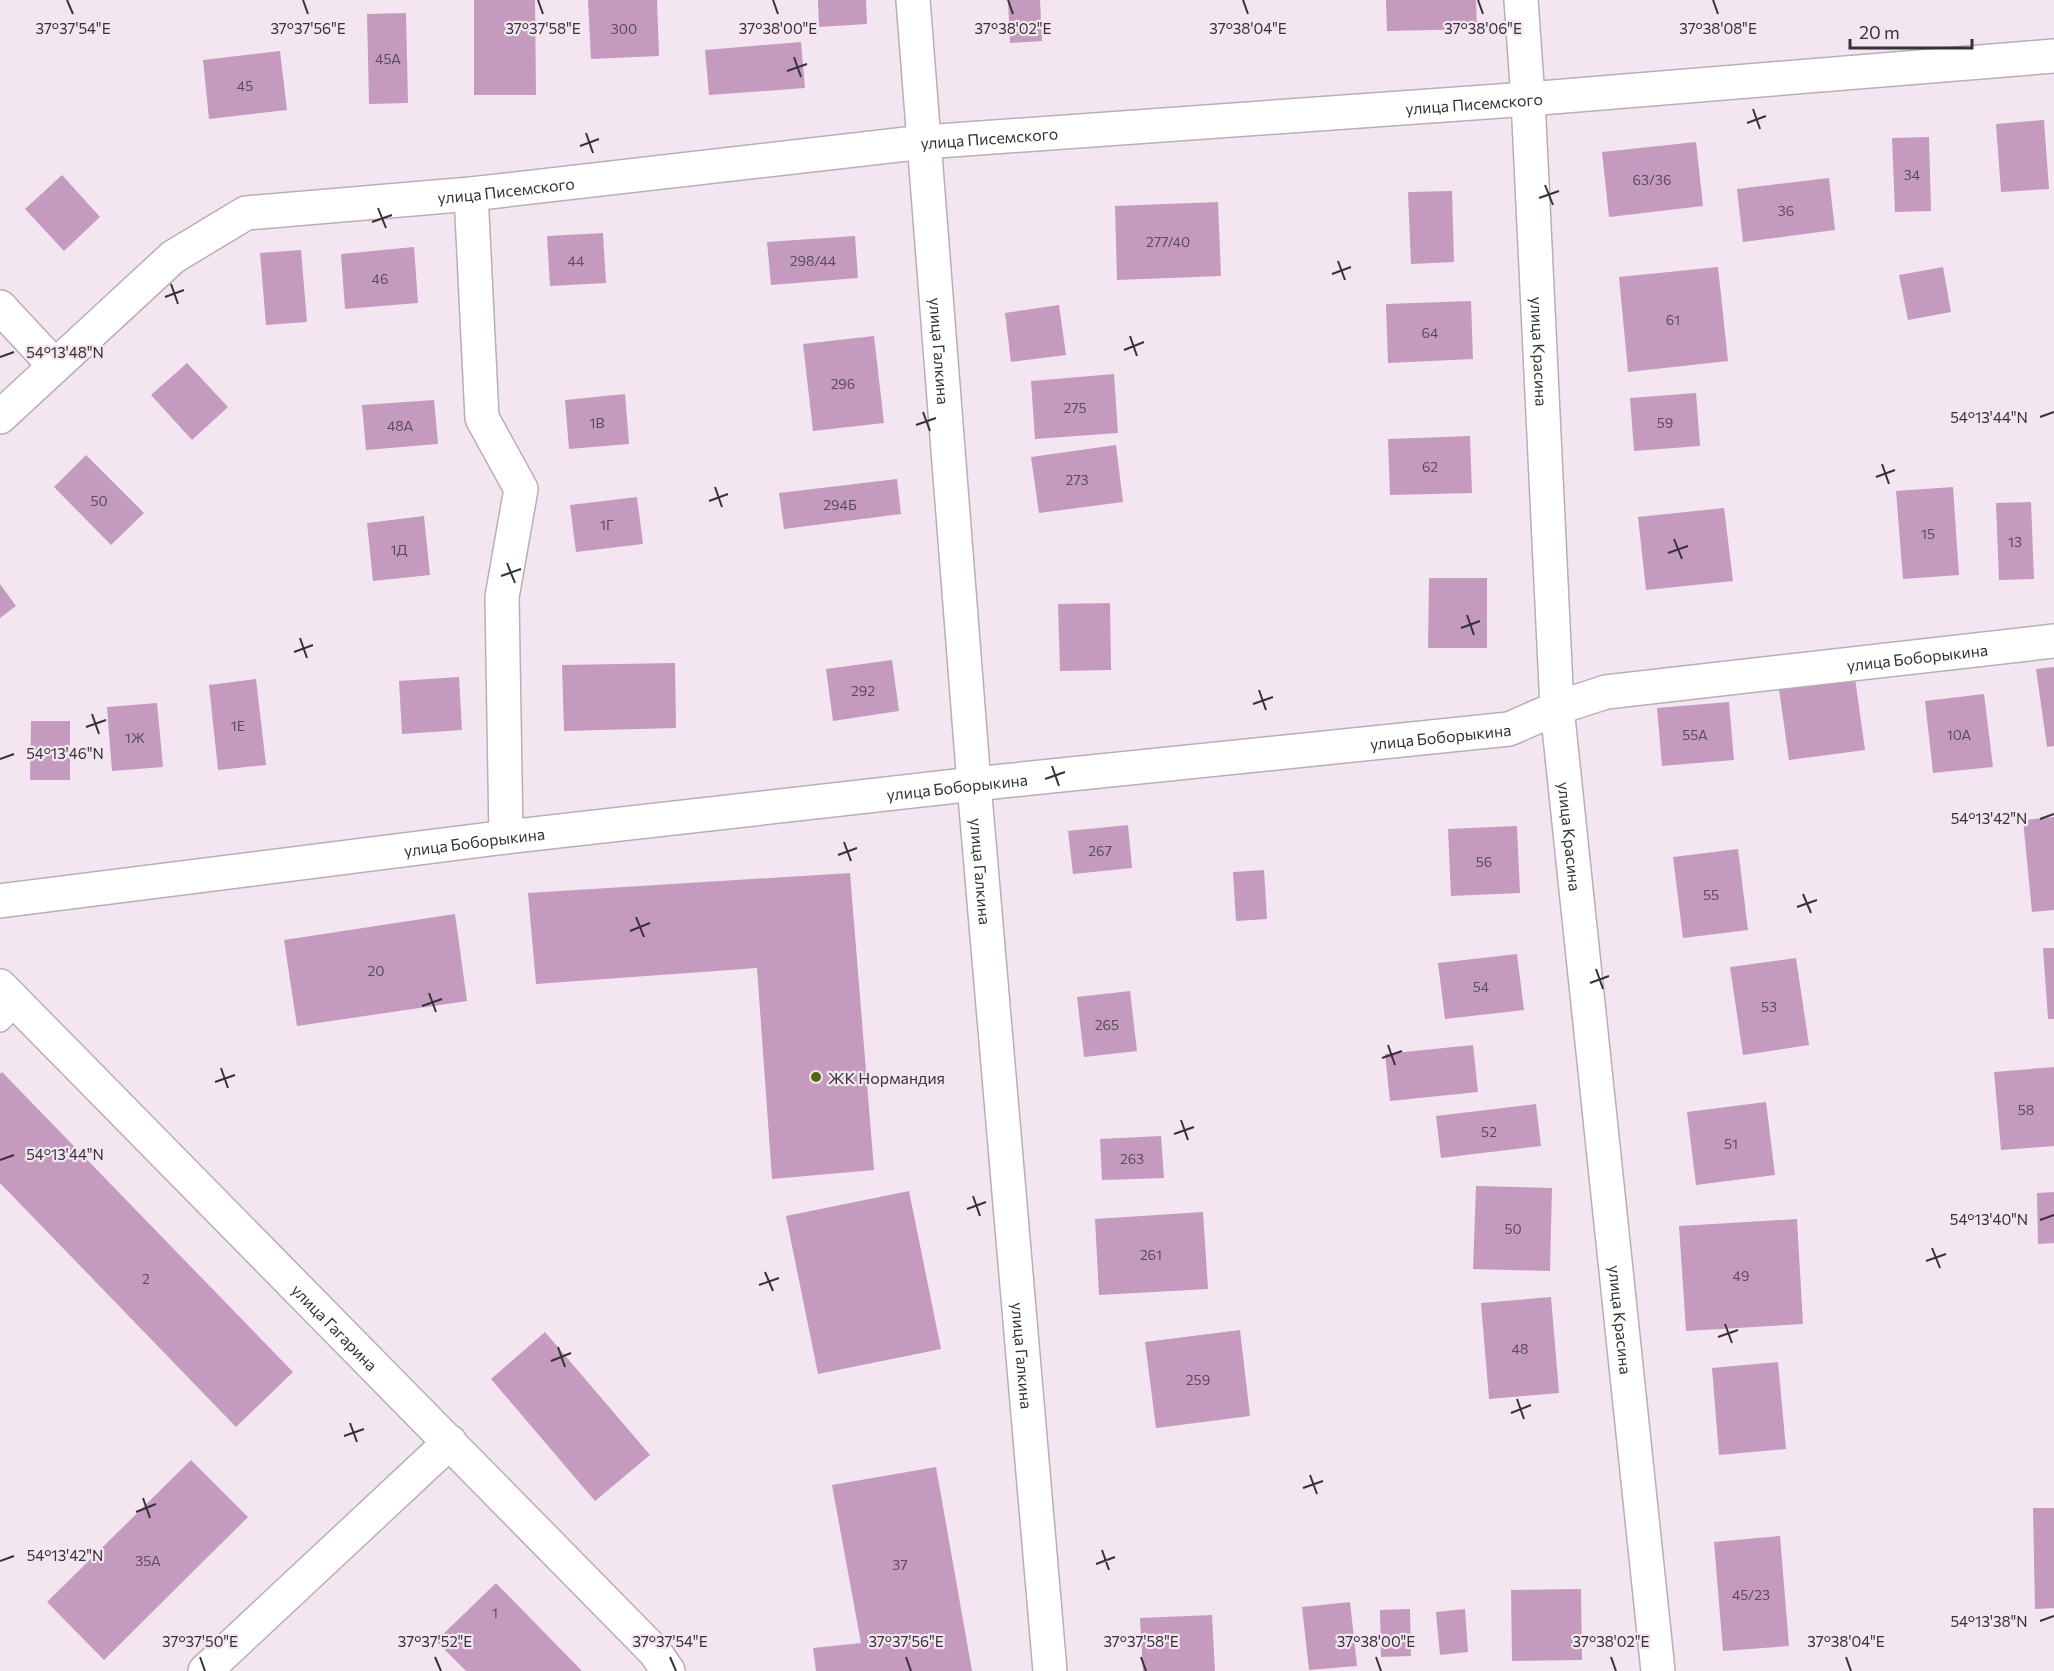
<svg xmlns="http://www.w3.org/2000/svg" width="2054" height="1671" viewBox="0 0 2054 1671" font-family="Commissioner,sans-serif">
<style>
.building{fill:#c49bbf}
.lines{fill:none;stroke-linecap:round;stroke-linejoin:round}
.service-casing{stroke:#b9aeb7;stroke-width:24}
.minor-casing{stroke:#b9aeb7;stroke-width:36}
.service{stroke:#fff;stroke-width:21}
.minor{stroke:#fff;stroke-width:33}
.ticks{fill:none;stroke:#363236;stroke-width:2}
.poi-dot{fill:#56660f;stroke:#f3e6f1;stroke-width:2}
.labels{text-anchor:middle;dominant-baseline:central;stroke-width:4.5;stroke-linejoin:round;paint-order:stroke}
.number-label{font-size:14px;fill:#5a4c58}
.street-label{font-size:16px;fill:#363236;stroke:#f3e6f1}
.poi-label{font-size:16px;fill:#363236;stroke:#f3e6f1;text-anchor:start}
.ticks-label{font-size:15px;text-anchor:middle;fill:#363236;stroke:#f3e6f1;stroke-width:4.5;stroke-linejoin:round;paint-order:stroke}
</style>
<rect width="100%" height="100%" fill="#f3e6f1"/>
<g class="building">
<path d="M474 0H535L536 95H474Z"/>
<path d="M588 0H657L659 56 591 59Z"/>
<path d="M818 0H866L867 24 819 27Z"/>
<path d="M1008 0H1040L1042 41 1010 43Z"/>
<path d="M1386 0H1476L1477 29 1387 31Z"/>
<path d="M406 13 408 103 369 104 367 14Z"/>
<path d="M801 42 805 88 709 95 705 50Z"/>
<path d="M280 51 287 110 209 119 203 60Z"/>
<path d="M2044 120 2049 189 2001 192 1996 124Z"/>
<path d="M1929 137 1931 211 1895 212 1892 138Z"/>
<path d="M1696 142 1703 206 1609 217 1602 152Z"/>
<path d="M62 175 100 217 64 251 25 209Z"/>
<path d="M1829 178 1835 230 1743 242 1737 189Z"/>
<path d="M1452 191 1454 262 1411 264 1408 192Z"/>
<path d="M1218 202 1221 276 1117 280 1115 206Z"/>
<path d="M603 233 606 283 550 286 547 236Z"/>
<path d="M855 236 858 278 771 285 767 242Z"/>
<path d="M414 247 418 303 345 309 341 254Z"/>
<path d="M301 250 307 322 266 325 260 253Z"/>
<path d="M1718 267 1728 361 1628 372 1619 277Z"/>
<path d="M1943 267 1951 312 1908 320 1899 275Z"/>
<path d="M1471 301 1473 359 1388 363 1386 304Z"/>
<path d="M1059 305 1066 355 1011 362 1005 313Z"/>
<path d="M874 336 884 423 813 431 803 344Z"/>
<path d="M187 363 228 407 192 440 151 395Z"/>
<path d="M1114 374 1118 433 1035 439 1031 381Z"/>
<path d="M1696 393 1700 446 1634 451 1630 398Z"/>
<path d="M625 394 629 444 569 449 565 400Z"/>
<path d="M434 400 438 444 366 450 362 405Z"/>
<path d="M1470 436 1472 493 1390 495 1388 439Z"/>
<path d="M1116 445 1123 502 1039 513 1031 457Z"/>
<path d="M86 455 144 513 111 545 54 487Z"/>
<path d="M897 479 901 514 784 529 779 493Z"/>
<path d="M1953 487 1959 575 1903 579 1896 491Z"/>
<path d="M637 497 643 544 576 552 570 505Z"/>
<path d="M2031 502 2034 579 1999 580 1996 503Z"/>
<path d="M1724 508 1733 581 1646 590 1638 517Z"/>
<path d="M424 516 430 575 373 581 367 523Z"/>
<path d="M1429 578H1487V648H1428Z"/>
<path d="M0 584 16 606 0 618Z"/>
<path d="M1110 603 1111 670 1060 671 1058 604Z"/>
<path d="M892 660 899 711 833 721 826 669Z"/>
<path d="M675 663 676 728 564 731 562 665Z"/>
<path d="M2054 667V746L2047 747 2036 669Z"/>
<path d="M459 677 462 730 402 734 399 681Z"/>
<path d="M1855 678 1865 750 1789 760 1779 689Z"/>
<path d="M256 679 266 765 218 770 209 685Z"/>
<path d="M1984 694 1993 767 1933 773 1925 701Z"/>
<path d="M1729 702 1734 760 1662 766 1657 708Z"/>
<path d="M157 703 163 767 112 771 107 707Z"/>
<path d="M31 721H70V780H30Z"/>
<path d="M2054 817V910L2032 912 2023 820Z"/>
<path d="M1128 825 1132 868 1073 874 1068 831Z"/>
<path d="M1517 826 1520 893 1451 896 1448 829Z"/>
<path d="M1738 849 1748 930 1683 938 1673 857Z"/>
<path d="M1264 870 1267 919 1236 921 1233 872Z"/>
<path d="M850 873 874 1170 772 1179 757 968 536 984 528 893Z"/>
<path d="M455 914 467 1001 297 1026 284 940Z"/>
<path d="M2043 948H2054V1019H2048Z"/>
<path d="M1517 954 1524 1010 1445 1019 1438 963Z"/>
<path d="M1796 958 1809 1045 1743 1055 1730 967Z"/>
<path d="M1130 991 1137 1051 1084 1057 1077 997Z"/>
<path d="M1473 1045 1478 1092 1390 1101 1385 1054Z"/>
<path d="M2054 1067V1146L2001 1150 1994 1072Z"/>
<path d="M2 1072 293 1372 236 1427 0 1183V1074Z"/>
<path d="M1766 1102 1775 1175 1696 1185 1687 1112Z"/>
<path d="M1536 1104 1541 1146 1441 1158 1436 1116Z"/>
<path d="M1161 1136 1164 1178 1102 1180 1100 1139Z"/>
<path d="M1476 1186 1552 1188 1550 1271 1473 1269Z"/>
<path d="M909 1191 941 1349 818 1374 786 1216Z"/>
<path d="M2054 1192V1243L2038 1244 2037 1193Z"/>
<path d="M1203 1212 1208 1289 1099 1295 1095 1219Z"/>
<path d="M1797 1219 1803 1324 1686 1331 1679 1226Z"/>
<path d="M1551 1297 1559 1393 1489 1399 1481 1303Z"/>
<path d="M1240 1330 1250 1416 1156 1428 1145 1342Z"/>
<path d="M545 1332 650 1455 595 1501 491 1379Z"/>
<path d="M1778 1362 1786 1449 1719 1455 1712 1368Z"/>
<path d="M191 1460 248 1517 104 1660 47 1602Z"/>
<path d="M936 1467 972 1671H816L813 1648 861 1643 832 1485Z"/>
<path d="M2033 1508H2054V1608L2035 1609Z"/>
<path d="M1780 1536 1789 1646 1723 1651 1714 1542Z"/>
<path d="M496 1583 582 1671H466L436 1641Z"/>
<path d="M1581 1589 1582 1660 1512 1661 1511 1590Z"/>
<path d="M1350 1602 1357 1666 1309 1670 1302 1607Z"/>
<path d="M1410 1609 1411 1656 1381 1657 1380 1610Z"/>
<path d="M1465 1609 1468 1652 1440 1655 1436 1612Z"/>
<path d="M1212 1615 1215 1671H1143L1140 1618Z"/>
</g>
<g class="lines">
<g class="service-casing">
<path id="service" d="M0 1021 17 1004"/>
</g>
<g class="minor-casing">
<g id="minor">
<path id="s1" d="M913 0 974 784 1050 1671"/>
<path id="s2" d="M1521 0 1528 99 1557 708 1658 1671"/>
<path d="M471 194 482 418 521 489 502 597 506 837"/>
<path d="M0 307 55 366"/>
<path id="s3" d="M0 417 173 257 246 213 471 194 924 142 1528 99 2054 56"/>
<path id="s4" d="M0 901 506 837 974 784 1509 729 1557 708 1606 692 2054 641"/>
<path id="s5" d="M0 986 655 1652 668 1671"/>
<path d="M205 1671 450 1442"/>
</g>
</g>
<use href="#service" class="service"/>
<use href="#minor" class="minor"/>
</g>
<path class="ticks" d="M67 0 73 14M303 0 308 14M538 0 543 14M773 0 778 14M1008 0 1013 14M1243 0 1248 14M1478 0 1483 14M1713 0 1718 14M794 57 801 77M787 71 807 64M1753 109 1760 129M1747 123 1766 116M586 133 593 153M580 146 599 139M1545 185 1553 205M1539 198 1559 191M378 208 386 228M372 222 392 215M1338 261 1345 280M1332 274 1351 267M171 284 178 304M165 297 184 290M1130 336 1137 356M1124 350 1144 342M0 357 14 352M923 412 930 431M2040 417 2054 412M916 425 936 418M1882 464 1889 484M1876 477 1895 470M715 487 722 507M709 501 728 494M1674 539 1682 559M1668 553 1688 546M507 563 515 583M501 576 521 569M1467 615 1474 635M1461 628 1480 621M300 638 307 658M294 652 313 645M1259 690 1266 710M1253 704 1273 697M92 714 99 734M86 727 106 720M0 759 14 754M1052 766 1059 786M1045 779 1065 772M2040 819 2054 814M844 842 851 861M838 855 857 848M1803 894 1811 913M1797 907 1817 900M636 917 644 937M630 931 650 923M1596 969 1603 989M1590 983 1609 976M429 993 436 1012M422 1006 442 999M1388 1045 1395 1065M1382 1058 1402 1051M221 1068 228 1088M215 1082 235 1075M1181 1120 1188 1140M1174 1134 1194 1127M0 1160 14 1155M973 1196 980 1216M967 1209 986 1202M2040 1220 2054 1215M1932 1248 1940 1268M1926 1261 1946 1254M765 1272 773 1291M759 1285 779 1278M1725 1324 1732 1343M1718 1337 1738 1330M558 1347 565 1367M551 1361 571 1353M1517 1399 1524 1419M1511 1413 1531 1405M350 1423 357 1442M344 1436 364 1429M1310 1475 1317 1494M1303 1488 1323 1481M143 1498 150 1518M136 1512 156 1504M1102 1550 1109 1570M0 1561 14 1556M1096 1564 1115 1557M2040 1621 2054 1616M200 1657 205 1671M435 1657 441 1671M670 1657 676 1671M906 1657 911 1671M1141 1657 1146 1671M1376 1657 1381 1671M1611 1657 1616 1671M1846 1657 1851 1671"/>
<circle class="poi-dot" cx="816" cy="1077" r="6"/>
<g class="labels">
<g class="number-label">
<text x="624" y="28">300</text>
<text x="388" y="58">45А</text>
<text x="245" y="85">45</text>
<text x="1912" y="174">34</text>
<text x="1652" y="179">63/36</text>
<text x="1786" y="210">36</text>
<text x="1168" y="241">277/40</text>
<text x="576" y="260">44</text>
<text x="813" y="260">298/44</text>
<text x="380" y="278">46</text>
<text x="1673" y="319">61</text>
<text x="1430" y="332">64</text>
<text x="843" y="383">296</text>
<text x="1075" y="407">275</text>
<text x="597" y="422">1В</text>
<text x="1665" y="422">59</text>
<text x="400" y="425">48А</text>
<text x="1430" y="466">62</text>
<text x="1077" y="479">273</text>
<text x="99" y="500">50</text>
<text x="840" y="504">294Б</text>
<text x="607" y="524">1Г</text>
<text x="1928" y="533">15</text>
<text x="2015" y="541">13</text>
<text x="399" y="549">1Д</text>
<text x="863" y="690">292</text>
<text x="238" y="725">1Е</text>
<text x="1695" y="734">55А</text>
<text x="1959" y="734">10А</text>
<text x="135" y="737">1Ж</text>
<text x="1100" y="850">267</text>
<text x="1484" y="861">56</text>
<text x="1711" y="894">55</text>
<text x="376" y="970">20</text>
<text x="1481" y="986">54</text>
<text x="1769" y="1006">53</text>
<text x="1107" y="1024">265</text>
<text x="2026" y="1109">58</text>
<text x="1489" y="1131">52</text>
<text x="1731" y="1143">51</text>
<text x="1132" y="1158">263</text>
<text x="1513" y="1228">50</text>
<text x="1151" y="1254">261</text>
<text x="1741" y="1275">49</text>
<text x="146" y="1278">2</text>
<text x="1520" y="1348">48</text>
<text x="1198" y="1379">259</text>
<text x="148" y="1560">35А</text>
<text x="900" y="1564">37</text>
<text x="1751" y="1594">45/23</text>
<text x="495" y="1612">1</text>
</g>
<g class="street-label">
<text stroke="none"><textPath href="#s3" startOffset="1554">улица Писемского</textPath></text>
<text stroke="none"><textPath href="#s3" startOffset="1068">улица Писемского</textPath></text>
<text stroke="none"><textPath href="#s3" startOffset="582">улица Писемского</textPath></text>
<text stroke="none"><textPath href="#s1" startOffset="352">улица Галкина</textPath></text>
<text stroke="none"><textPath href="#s2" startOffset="352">улица Красина</textPath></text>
<text stroke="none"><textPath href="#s4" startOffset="1936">улица Боборыкина</textPath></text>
<text stroke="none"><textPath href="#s4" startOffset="1450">улица Боборыкина</textPath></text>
<text stroke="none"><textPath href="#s4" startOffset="964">улица Боборыкина</textPath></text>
<text stroke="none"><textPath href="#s2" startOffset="838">улица Красина</textPath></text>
<text stroke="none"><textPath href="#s4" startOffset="478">улица Боборыкина</textPath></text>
<text stroke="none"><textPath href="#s1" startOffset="874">улица Галкина</textPath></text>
<text stroke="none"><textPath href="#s2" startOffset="1324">улица Красина</textPath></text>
<text stroke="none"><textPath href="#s5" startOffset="478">улица Гагарина</textPath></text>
<text stroke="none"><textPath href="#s1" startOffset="1360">улица Галкина</textPath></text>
</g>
<g class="poi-label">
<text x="828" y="1077">ЖК Нормандия</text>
</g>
</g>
<g class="ticks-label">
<text x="73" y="34">37°37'54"E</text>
<text x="308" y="34">37°37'56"E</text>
<text x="543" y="34">37°37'58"E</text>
<text x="778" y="34">37°38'00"E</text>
<text x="1013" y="34">37°38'02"E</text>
<text x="1248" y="34">37°38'04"E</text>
<text x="1483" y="34">37°38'06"E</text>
<text x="1718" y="34">37°38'08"E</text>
<text x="65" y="358">54°13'48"N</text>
<text x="1989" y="423">54°13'44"N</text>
<text x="65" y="759">54°13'46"N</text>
<text x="1989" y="824">54°13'42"N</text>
<text x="65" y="1160">54°13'44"N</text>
<text x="1989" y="1225">54°13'40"N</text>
<text x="65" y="1561">54°13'42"N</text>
<text x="1989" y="1627">54°13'38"N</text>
<text x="200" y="1647">37°37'50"E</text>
<text x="435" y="1647">37°37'52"E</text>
<text x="670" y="1647">37°37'54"E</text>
<text x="906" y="1647">37°37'56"E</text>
<text x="1141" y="1647">37°37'58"E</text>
<text x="1376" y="1647">37°38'00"E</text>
<text x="1611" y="1647">37°38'02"E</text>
<text x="1846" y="1647">37°38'04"E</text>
</g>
<path d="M1850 39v9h122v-9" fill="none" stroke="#363236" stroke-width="3"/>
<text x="1859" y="39" font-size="18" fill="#363236" stroke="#f3e6f1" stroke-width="4.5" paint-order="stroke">20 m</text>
</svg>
